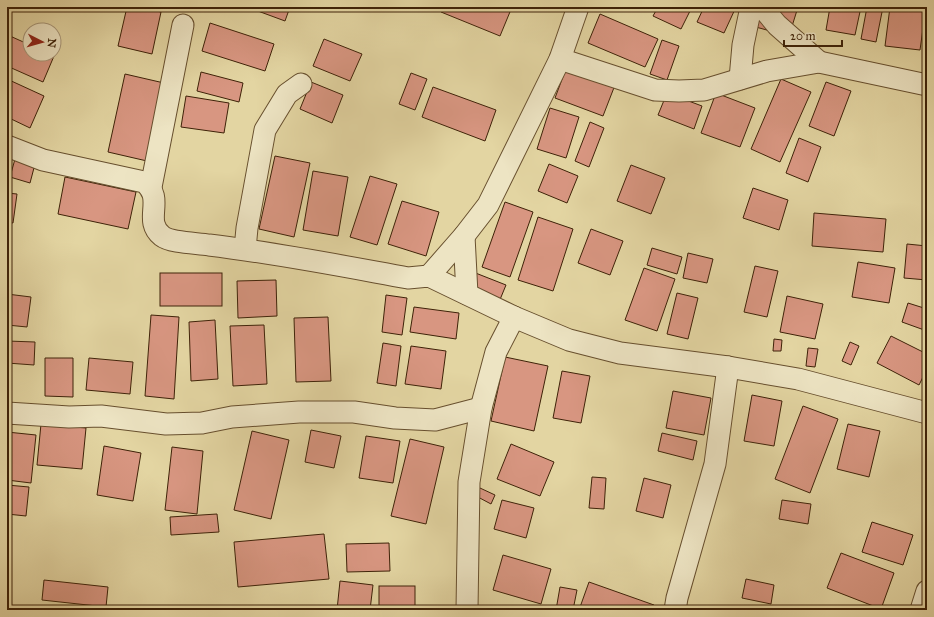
<svg xmlns="http://www.w3.org/2000/svg" width="934" height="617" viewBox="0 0 934 617" font-family="'IM FELL Great Primer',serif">
<style>
.building{fill:#d89681;stroke:#3e2208}
.lines{fill:none;stroke-linecap:round;stroke-linejoin:round}
.minor-casing{stroke:#674f2e;stroke-width:23}
.minor{stroke:#ede4c3;stroke-width:21}
</style>
<rect width="100%" height="100%" fill="#e3d5a2"/>
<filter id="stains"><feTurbulence type="fractalNoise" baseFrequency=".005" numOctaves="4"/><feColorMatrix values="0 0 0 0 .2 0 0 0 0 .09 0 0 0 0 .02 0 0 0 .5 -.17"/></filter>
<radialGradient id="worn" r=".72"><stop offset=".6" stop-color="#630" stop-opacity="0"/><stop offset="1" stop-color="#630" stop-opacity=".3"/></radialGradient>
<g class="building">
<path d="M127 7H139L161 12 152 54 118 46Z"/>
<path d="M247 7H290L285 21Z"/>
<path d="M443 7H512L500 36 441 12Z"/>
<path d="M658 7H692L681 29 653 16Z"/>
<path d="M704 7H736L724 33 697 22Z"/>
<path d="M757 7H798L789 36 752 26Z"/>
<path d="M830 7H861L855 35 826 30Z"/>
<path d="M867 7H883L876 42 861 39Z"/>
<path d="M890 7H926L920 50 885 46Z"/>
<path d="M600 14 658 39 645 67 588 43Z"/>
<path d="M210 23 274 44 265 71 202 51Z"/>
<path d="M10 36 30 45V54L54 56 43 82 7 66V43Z"/>
<path d="M324 39 362 54 350 81 313 66Z"/>
<path d="M662 40 679 46 667 80 650 74Z"/>
<path d="M567 66 615 85 603 116 555 98Z"/>
<path d="M201 72 243 83 239 102 197 91Z"/>
<path d="M411 73 427 79 415 110 399 104Z"/>
<path d="M125 74 164 83 147 161 108 152Z"/>
<path d="M7 79 44 96 30 128 7 117Z"/>
<path d="M781 79 811 92 780 162 751 149Z"/>
<path d="M311 82 343 95 332 123 300 109Z"/>
<path d="M826 82 851 91 834 136 809 126Z"/>
<path d="M433 87 496 110 485 141 422 117Z"/>
<path d="M667 93 702 106 694 129 658 115Z"/>
<path d="M716 93 755 108 740 147 701 133Z"/>
<path d="M186 96 229 103 224 133 181 127Z"/>
<path d="M550 108 579 117 566 158 537 149Z"/>
<path d="M590 122 604 128 589 167 575 161Z"/>
<path d="M799 138 821 147 808 182 786 173Z"/>
<path d="M275 156 310 163 294 237 259 229Z"/>
<path d="M15 159 35 164 30 183 10 177Z"/>
<path d="M549 164 578 176 567 203 538 191Z"/>
<path d="M631 165 665 178 651 214 617 201Z"/>
<path d="M313 171 348 177 338 236 303 230Z"/>
<path d="M370 176 397 184 377 245 350 237Z"/>
<path d="M65 177 136 192 128 229 58 214Z"/>
<path d="M753 188 788 200 779 230 743 218Z"/>
<path d="M7 193 17 194 13 223 7 222Z"/>
<path d="M402 201 439 212 426 256 388 244Z"/>
<path d="M505 202 533 212 510 277 482 267Z"/>
<path d="M814 213 886 219 883 252 812 246Z"/>
<path d="M538 217 573 229 553 291 518 280Z"/>
<path d="M591 229 623 241 610 275 578 263Z"/>
<path d="M907 244 927 246V280L904 278Z"/>
<path d="M652 248 682 257 677 274 647 265Z"/>
<path d="M688 253 713 259 707 283 683 278Z"/>
<path d="M858 262 895 268 889 303 852 297Z"/>
<path d="M755 266 778 271 767 317 744 312Z"/>
<path d="M644 268 675 279 657 331 625 320Z"/>
<path d="M473 272 506 285 499 302 466 289Z"/>
<rect x="160" y="273" width="62" height="33"/>
<path d="M276 280 277 316 238 318 237 281Z"/>
<path d="M677 293 698 298 688 339 667 334Z"/>
<path d="M7 294 31 297 27 327 7 325Z"/>
<path d="M386 295 407 298 402 335 382 332Z"/>
<path d="M787 296 823 304 815 339 780 332Z"/>
<path d="M908 303 927 309V331L902 322Z"/>
<path d="M414 307 459 313 456 339 410 332Z"/>
<path d="M151 315 179 317 174 399 145 396Z"/>
<path d="M328 317 331 381 296 382 294 318Z"/>
<path d="M215 320 218 379 191 381 189 322Z"/>
<path d="M264 325 267 384 233 386 230 326Z"/>
<path d="M891 336 927 354V369L919 385 877 363Z"/>
<path d="M774 339 782 340 781 351H773Z"/>
<path d="M7 341 35 342 34 365 7 363Z"/>
<path d="M850 342 859 346 851 365 842 361Z"/>
<path d="M383 343 401 346 396 386 377 383Z"/>
<path d="M411 346 446 351 441 389 405 384Z"/>
<path d="M808 348 818 349 815 367 806 366Z"/>
<path d="M505 357 548 366 534 431 491 421Z"/>
<path d="M45 358H73V397L45 396Z"/>
<path d="M89 358 133 362 130 394 86 390Z"/>
<path d="M562 371 590 376 581 423 553 418Z"/>
<path d="M673 391 711 398 704 435 666 428Z"/>
<path d="M752 395 782 401 774 446 744 441Z"/>
<path d="M803 406 838 419 810 493 775 479Z"/>
<path d="M41 424 86 428 82 469 37 465Z"/>
<path d="M848 424 880 431 869 477 837 469Z"/>
<path d="M311 430 341 436 334 468 305 462Z"/>
<path d="M252 431 289 440 271 519 234 510Z"/>
<path d="M7 432 36 435 31 483 7 480Z"/>
<path d="M662 433 697 441 693 460 658 451Z"/>
<path d="M366 436 400 441 393 483 359 478Z"/>
<path d="M410 439 444 447 426 524 391 516Z"/>
<path d="M511 444 554 462 540 496 497 479Z"/>
<path d="M104 446 141 453 133 501 97 495Z"/>
<path d="M172 447 203 451 197 514 165 510Z"/>
<path d="M592 477 606 478 604 509 589 508Z"/>
<path d="M644 478 671 485 663 518 636 511Z"/>
<path d="M7 485 29 487 26 516 7 514Z"/>
<path d="M480 488 495 495 491 504 476 496Z"/>
<path d="M502 500 534 508 526 538 494 529Z"/>
<path d="M782 500 811 504 808 524 779 519Z"/>
<path d="M217 514 219 532 171 535 170 517Z"/>
<path d="M872 522 913 535 903 565 862 552Z"/>
<path d="M324 534 329 579 238 587 234 542Z"/>
<path d="M389 543 390 571 347 572 346 544Z"/>
<path d="M841 553 894 573 881 609 827 588Z"/>
<path d="M503 555 551 569 541 604 493 590Z"/>
<path d="M746 579 774 585 771 604 742 598Z"/>
<path d="M44 580 108 587 106 607 42 600Z"/>
<path d="M340 581 373 585 370 610H337Z"/>
<path d="M589 582 654 605 652 610H579Z"/>
<rect x="379" y="586" width="36" height="24"/>
<path d="M560 587 577 590 573 610H556Z"/>
<path d="M41 607 68 610H40Z"/>
</g>
<g class="lines">
<g class="minor-casing">
<g id="minor">
<path d="M762 7 777 25 819 62"/>
<path d="M560 59 655 90 679 91 704 90 767 71 819 62 927 85"/>
<path d="M740 79 743 45 751 7"/>
<path d="M7 146 43 160 144 182C166 199 142 220 162 236 171 243 197 243 209 245 276 253 342 266 408 278L429 276 514 317 569 340 620 353 728 367 798 379 927 413"/>
<path d="M151 187 183 25"/>
<path d="M464 236 467 294"/>
<path d="M245 249 247 228 265 130 287 94 301 84"/>
<path d="M429 276 464 236 488 205 560 59 578 7"/>
<path d="M7 413 69 417 101 416 166 424 202 423 232 417 299 412H354L395 418 435 420 481 408"/>
<path d="M467 610 469 482 481 408 496 352 514 317"/>
<path d="M675 610 677 598 715 464 728 367"/>
<path d="M921 610 927 591"/>
</g>
</g>
<use href="#minor" class="minor"/>
</g>
<rect width="934" height="617" fill="none" stroke="#e3d5a2" stroke-width="24"/>
<rect x="8" y="8" width="918" height="601" fill="none" stroke="#3e2208" stroke-width="2"/>
<rect x="12" y="12" width="910" height="593" fill="none" stroke="#3e2208"/>
<g transform="translate(42 42) rotate(96)"><circle r="19" fill="#ede4c3" stroke="#a79678"/>
<path d="M0-3L7 15L0 10L-7 15Z" fill="#8f2418"/>
<text y="-6" font-size="11" font-weight="bold" text-anchor="middle" fill="#3e2208">N</text>
</g>
<path d="M784 40v6h58v-6" fill="none" stroke="#3e2208" stroke-width="2"/>
<text x="790" y="40" font-size="12" fill="#3e2208" stroke="#ede4c3" stroke-width="3" paint-order="stroke">20 m</text>
<rect width="100%" height="100%" filter="url(#stains)"/>
<rect width="100%" height="100%" fill="url(#worn)"/>
</svg>
